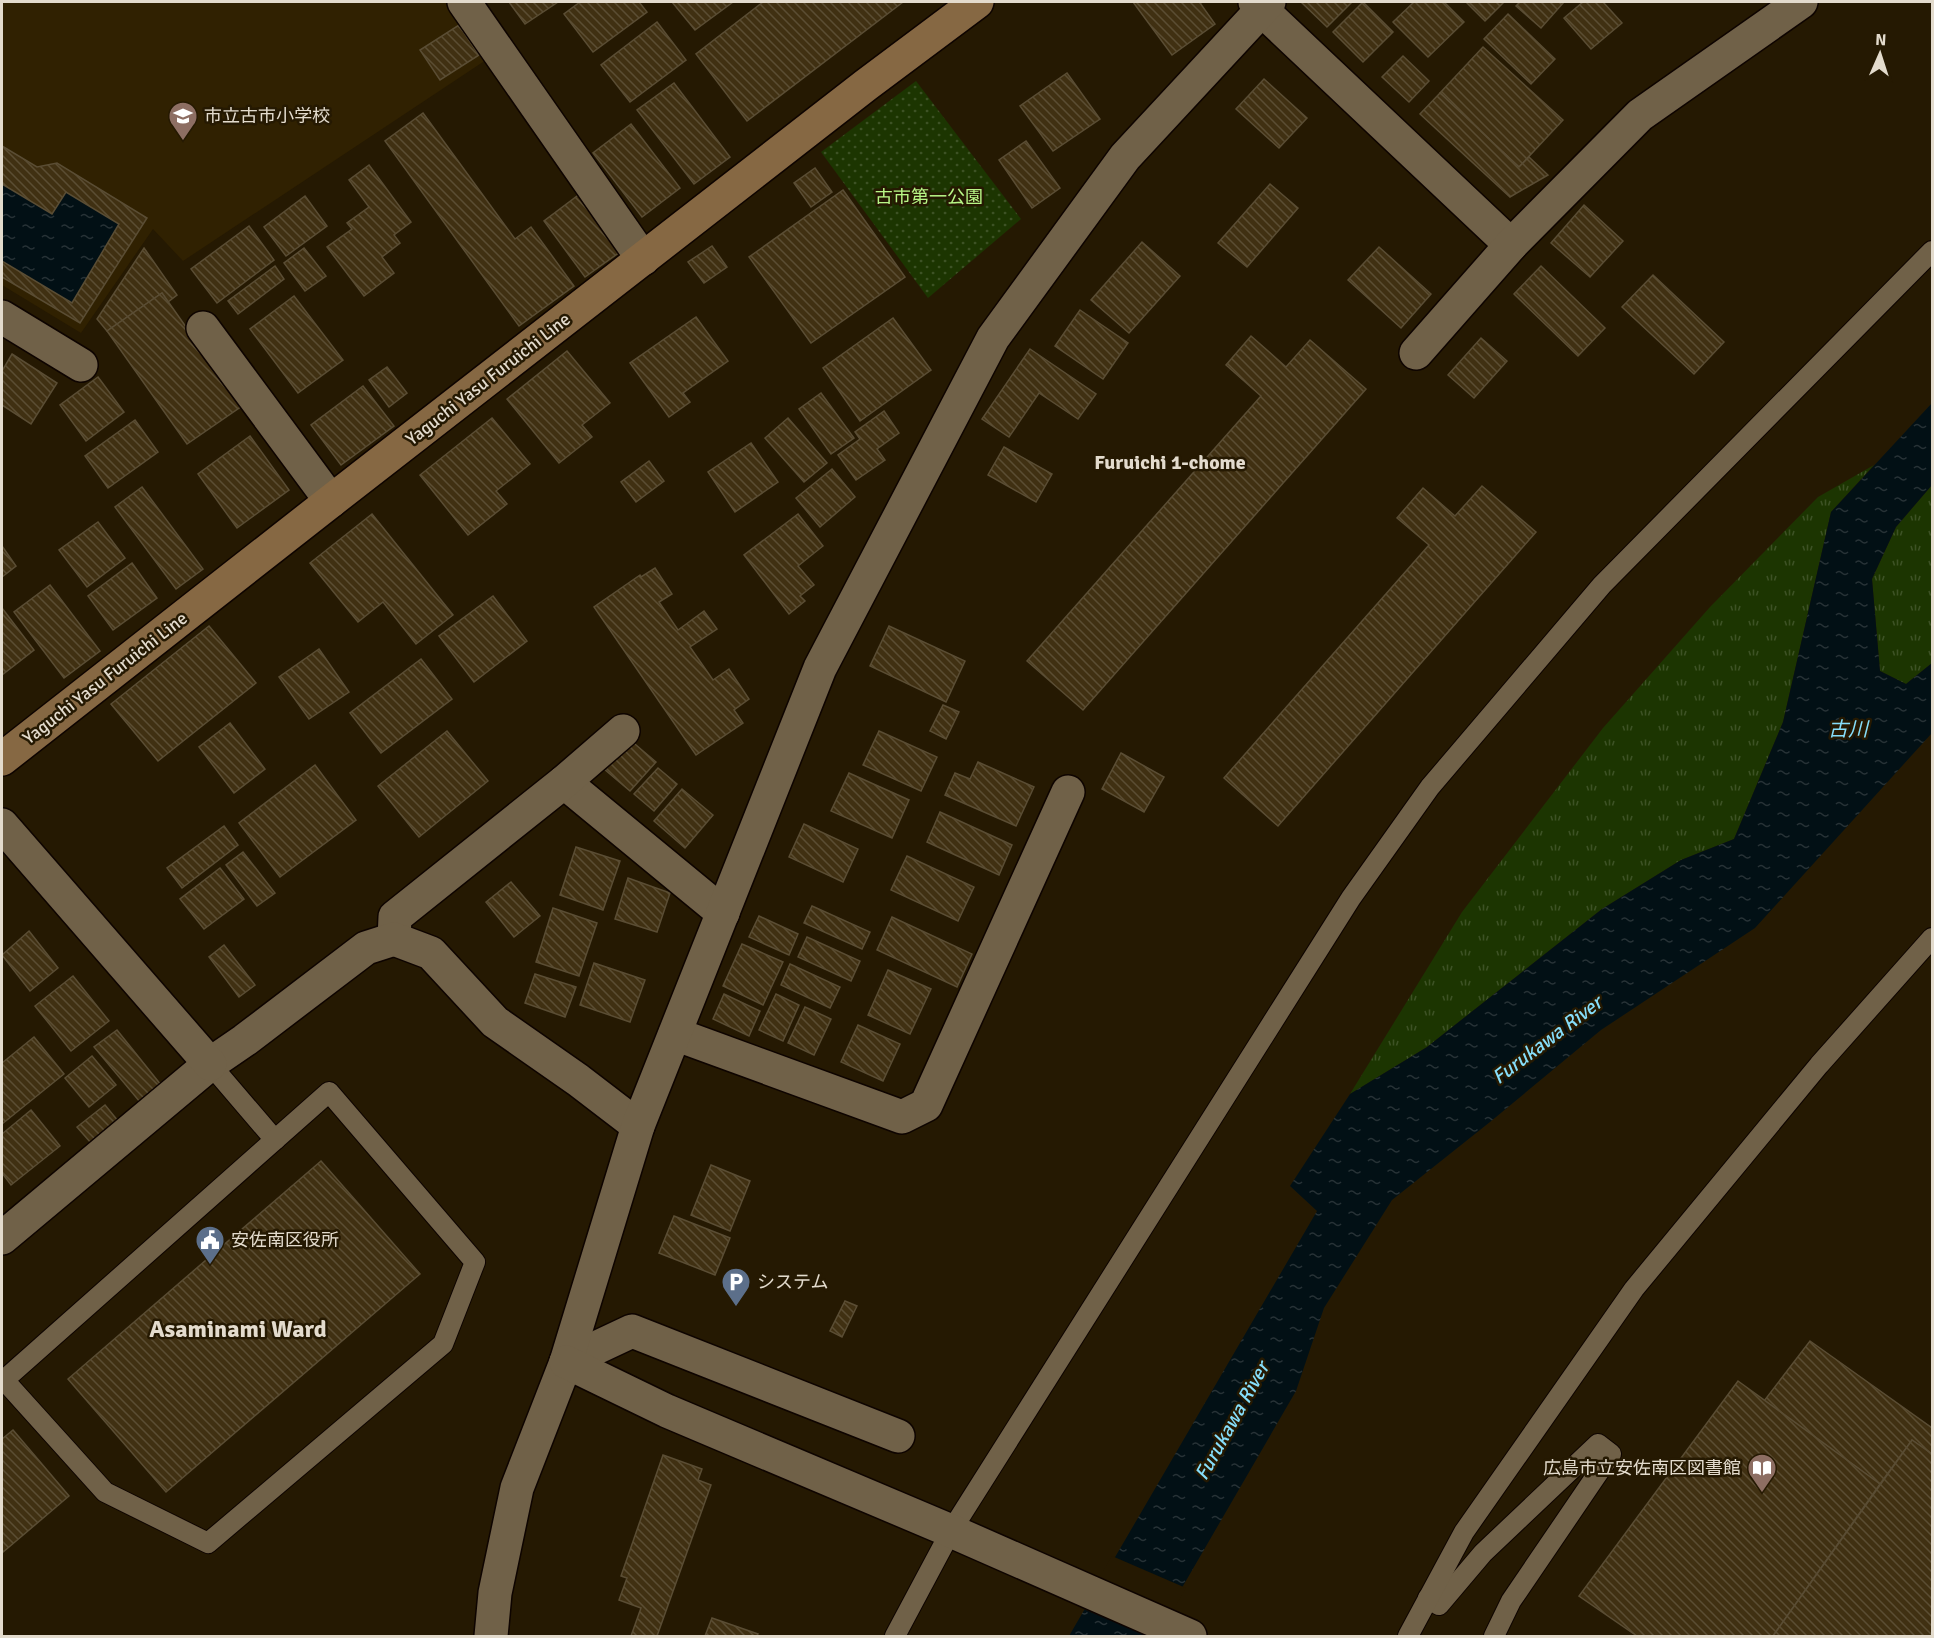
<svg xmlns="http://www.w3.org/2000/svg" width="1934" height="1638" viewBox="0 0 1934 1638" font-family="Signika,'Noto Sans JP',sans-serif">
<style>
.built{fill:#302101}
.grass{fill:url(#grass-tufts)}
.park{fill:url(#park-dots)}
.water{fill:url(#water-ripples)}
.pier{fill:#251902}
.building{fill:url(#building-back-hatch);stroke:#5a4d34;stroke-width:1.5}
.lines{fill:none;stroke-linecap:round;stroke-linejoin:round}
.service-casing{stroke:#0e0400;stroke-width:22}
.minor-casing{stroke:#0e0400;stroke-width:36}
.tertiary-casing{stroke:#0e0400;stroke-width:36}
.secondary-casing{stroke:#0e0400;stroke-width:36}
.service{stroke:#706148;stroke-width:20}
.minor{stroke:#706148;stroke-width:33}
.tertiary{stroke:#706148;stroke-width:33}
.secondary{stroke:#866843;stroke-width:33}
.labels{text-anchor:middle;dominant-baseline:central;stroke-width:5;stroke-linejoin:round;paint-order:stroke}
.poi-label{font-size:18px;fill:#e3dbcd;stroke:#251902;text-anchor:start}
.park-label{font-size:18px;fill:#b8f687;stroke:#251902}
.street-label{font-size:18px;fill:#e3dbcd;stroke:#251902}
.neighbourhood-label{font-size:20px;font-weight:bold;fill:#e3dbcd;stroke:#251902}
.water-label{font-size:20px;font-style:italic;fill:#86defa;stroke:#251902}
.district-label{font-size:24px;font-weight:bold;fill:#e3dbcd;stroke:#251902}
</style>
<defs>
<pattern id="grass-tufts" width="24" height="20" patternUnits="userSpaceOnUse" patternTransform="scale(1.5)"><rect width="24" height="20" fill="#1c3501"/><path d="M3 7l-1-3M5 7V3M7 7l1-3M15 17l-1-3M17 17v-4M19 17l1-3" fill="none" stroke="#3d5225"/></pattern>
<pattern id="park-dots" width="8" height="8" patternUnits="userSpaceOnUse" patternTransform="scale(1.5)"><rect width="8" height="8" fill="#1c3501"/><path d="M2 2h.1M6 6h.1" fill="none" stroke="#3d5225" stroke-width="1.8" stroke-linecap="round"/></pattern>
<pattern id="water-ripples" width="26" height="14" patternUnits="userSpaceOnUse" patternTransform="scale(1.5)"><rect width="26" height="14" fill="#021015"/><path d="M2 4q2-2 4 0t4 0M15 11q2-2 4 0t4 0" fill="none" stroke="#273236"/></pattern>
<pattern id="building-back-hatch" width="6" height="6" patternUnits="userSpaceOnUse" patternTransform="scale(1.5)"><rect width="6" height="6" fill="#403012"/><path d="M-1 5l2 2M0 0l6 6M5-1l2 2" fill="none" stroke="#5b4d33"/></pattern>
</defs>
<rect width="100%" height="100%" fill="#251902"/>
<path class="built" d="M2 2H458L495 54 183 261 153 229 81 333 2 285Z"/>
<g class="grass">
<path d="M1874 465 1831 512 1783 722 1734 839 1681 860 1602 909 1427 1047 1350 1094 1462 912 1603 728 1710 607 1818 497Z"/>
<path d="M1932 485V663L1906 684 1880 671 1872 579 1896 527Z"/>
</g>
<path class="park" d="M916 81 1021 219 928 298 821 152Z"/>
<g class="water">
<path d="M2 184 52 214 66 192 119 224 72 303 2 261Z"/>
<path d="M1932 403V485L1896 527 1872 579 1880 671 1906 684 1932 663V733L1755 928 1601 1030 1490 1122 1392 1200 1324 1308 1296 1391 1154 1636H1069L1317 1211 1290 1186 1350 1094 1427 1047 1602 909 1681 860 1734 839 1783 722 1831 512Z"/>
</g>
<path class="pier" d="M1112 1556 1186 1588 1158 1636H1148L1081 1608Z"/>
<g class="building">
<path d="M509 2H558L525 24Z"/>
<path d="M580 2H639L647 12 593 52 564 14Z"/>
<path d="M672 2H733L695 30Z"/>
<path d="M763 2H903L747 121 696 54Z"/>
<path d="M1133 2H1203L1200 3 1215 24 1172 55Z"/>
<path d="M1301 2H1352L1327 27Z"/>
<path d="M1363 2 1393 32 1363 62 1333 32Z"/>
<path d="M1414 2H1444L1464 22 1428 57 1393 22Z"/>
<path d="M1466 2H1504L1485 21Z"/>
<path d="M1520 2H1564L1541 28 1516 6Z"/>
<path d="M1583 2H1603L1622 23 1591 49 1564 18Z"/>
<path d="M1508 14 1555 59 1531 84 1484 39Z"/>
<path d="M657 22 686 60 630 102 601 65Z"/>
<path d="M459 25 479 55 440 80 420 50Z"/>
<path d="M1483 47 1563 120 1519 167 1440 93Z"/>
<path d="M1403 56 1429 81 1409 102 1382 77Z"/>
<path d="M1067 73 1100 119 1053 151 1020 106Z"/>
<path d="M1264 79 1307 118 1279 148 1236 109Z"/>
<path d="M674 83 730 157 694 184 637 110Z"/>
<path d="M1440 93 1519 167 1529 157 1548 175 1510 197 1420 114Z"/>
<path d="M423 113 515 239 531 227 574 286 519 326 385 141Z"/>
<path d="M631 124 680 188 642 217 593 153Z"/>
<path d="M1026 141 1060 188 1032 208 999 160Z"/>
<path d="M2 146 37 167 57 163 147 218 80 323 2 277V261L72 303 119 224 66 192 52 214 2 184Z"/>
<path d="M369 165 411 222 394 235 400 243 382 257 394 273 364 296 327 247 352 229 347 223 369 207 349 180Z"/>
<path d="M815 168 832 192 811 207 794 183Z"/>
<path d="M1270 184 1298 208 1247 267 1218 243Z"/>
<path d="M585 190 627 247 585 277 544 221Z"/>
<path d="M843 190 905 277 811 343 749 257Z"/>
<path d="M305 196 327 226 286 256 264 227Z"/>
<path d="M1584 205 1623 241 1590 277 1551 243Z"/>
<path d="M249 226 274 260 217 303 191 269Z"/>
<path d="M1142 242 1180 276 1129 333 1091 300Z"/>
<path d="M712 246 727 267 704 283 688 262Z"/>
<path d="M1379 247 1431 294 1401 328 1348 280Z"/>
<path d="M144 248 177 295 168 302 162 293 107 331 97 319Z"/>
<path d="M304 248 326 276 305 291 284 263Z"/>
<path d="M275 266 284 279 238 314 228 301Z"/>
<path d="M1541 266 1605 328 1578 356 1514 294Z"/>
<path d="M1653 275 1724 342 1694 374 1622 307Z"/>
<path d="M162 293 242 406 187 444 107 331Z"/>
<path d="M294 296 343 360 298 393 250 329Z"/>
<path d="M1080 310 1128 343 1103 379 1055 346Z"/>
<path d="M696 317 728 361 683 393 690 402 669 417 630 363Z"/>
<path d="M893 318 931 370 860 421 823 368Z"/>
<path d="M1251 336 1286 367 1310 340 1366 389 1083 710 1027 661 1261 396 1226 365Z"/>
<path d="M1481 338 1507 361 1474 398 1448 375Z"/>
<path d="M1030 349 1096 394 1078 419 1039 393 1009 437 982 419Z"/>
<path d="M567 351 610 403 582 425 592 437 559 463 507 399Z"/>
<path d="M12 354 57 383 31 424 2 405V371Z"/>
<path d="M387 367 407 393 389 407 369 380Z"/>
<path d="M98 377 124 412 86 441 60 405Z"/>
<path d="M363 386 394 426 341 465 311 425Z"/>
<path d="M821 393 854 438 831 454 799 409Z"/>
<path d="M884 411 899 433 877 449 885 460 856 480 838 455 860 439 855 432Z"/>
<path d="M492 418 530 464 496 491 507 504 468 535 420 475Z"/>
<path d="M788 418 827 463 804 482 765 438Z"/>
<path d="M135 420 158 452 108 488 85 456Z"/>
<path d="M250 436 289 490 237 528 198 474Z"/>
<path d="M751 443 778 482 735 512 708 472Z"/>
<path d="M1004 447 1052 474 1036 502 988 475Z"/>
<path d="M649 461 664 481 636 502 621 482Z"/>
<path d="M832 469 855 497 820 527 796 498Z"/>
<path d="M1482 486 1536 532 1278 826 1224 778 1429 545 1397 518 1423 488 1455 516Z"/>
<path d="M142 487 203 569 176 589 115 507Z"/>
<path d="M372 514 453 615 416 644 383 602 358 622 310 563Z"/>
<path d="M798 514 823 546 798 566 814 585 800 596 805 601 789 614 744 555Z"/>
<path d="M98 522 125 558 87 587 59 550Z"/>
<path d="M2 546 16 566 2 577Z"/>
<path d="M132 563 157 598 113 630 88 596Z"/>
<path d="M655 568 672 594 659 602 678 630 704 611 717 629 690 647 713 680 729 669 749 699 734 710 743 723 696 755 594 607 640 575 641 577Z"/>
<path d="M50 585 100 651 64 678 14 612Z"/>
<path d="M493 596 527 641 474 682 439 636Z"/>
<path d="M2 608 34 650 2 675Z"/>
<path d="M209 626 256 683 158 761 111 704Z"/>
<path d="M889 626 965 661 946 702 870 666Z"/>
<path d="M319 649 349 692 309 719 279 677Z"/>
<path d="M421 659 452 699 381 753 350 713Z"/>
<path d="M943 705 959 712 946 739 930 731Z"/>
<path d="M230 723 265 769 234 793 199 747Z"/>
<path d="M447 731 488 781 419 837 378 786Z"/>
<path d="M879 731 937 757 921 791 863 765Z"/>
<path d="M629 739 656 762 630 791 604 769Z"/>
<path d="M1121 753 1164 777 1144 812 1102 789Z"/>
<path d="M978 762 1034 787 1016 826 945 795 955 773 970 779Z"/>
<path d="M315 765 356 820 280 877 239 823Z"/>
<path d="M658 768 677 784 654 811 634 794Z"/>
<path d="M849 773 909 800 892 838 831 811Z"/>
<path d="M682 789 713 815 685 848 654 821Z"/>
<path d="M940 812 1012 845 999 875 927 842Z"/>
<path d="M804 824 858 849 843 882 789 857Z"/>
<path d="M224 826 238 845 182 888 167 868Z"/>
<path d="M576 847 620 861 603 910 560 895Z"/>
<path d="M243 852 275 893 257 906 226 865Z"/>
<path d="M907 856 974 887 958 921 891 890Z"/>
<path d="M220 868 244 899 204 929 180 899Z"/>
<path d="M628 878 670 893 657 932 615 919Z"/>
<path d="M511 882 540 916 514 937 486 902Z"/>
<path d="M812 906 870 932 862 949 804 923Z"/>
<path d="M553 908 597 923 579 976 536 962Z"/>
<path d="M759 916 798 934 789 955 749 937Z"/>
<path d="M892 917 972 954 957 987 877 950Z"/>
<path d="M29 931 58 968 30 991 2 955Z"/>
<path d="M807 937 860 961 851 981 798 957Z"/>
<path d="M742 944 783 962 763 1005 723 986Z"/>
<path d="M224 945 255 985 239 997 209 957Z"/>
<path d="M594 963 645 980 630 1022 580 1005Z"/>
<path d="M790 964 840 987 830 1008 781 985Z"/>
<path d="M888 970 931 989 910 1034 868 1015Z"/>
<path d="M535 974 576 987 565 1017 525 1003Z"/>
<path d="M73 976 109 1021 71 1051 35 1006Z"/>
<path d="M724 994 760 1011 749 1036 713 1019Z"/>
<path d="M776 994 799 1005 783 1041 759 1030Z"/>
<path d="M805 1007 831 1019 814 1055 788 1043Z"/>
<path d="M858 1025 900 1044 883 1081 841 1062Z"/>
<path d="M117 1030 161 1085 140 1102 94 1047Z"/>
<path d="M34 1037 64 1074 2 1124V1063Z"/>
<path d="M92 1056 116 1085 89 1107 65 1078Z"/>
<path d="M105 1105 118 1121 91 1143 77 1127Z"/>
<path d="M31 1110 60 1146 11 1185 2 1173V1134Z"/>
<path d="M321 1161 420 1274 166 1492 68 1379Z"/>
<path d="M711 1165 750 1181 730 1231 691 1215Z"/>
<path d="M674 1216 730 1238 715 1275 659 1253Z"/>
<path d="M845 1301 857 1306 842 1337 830 1331Z"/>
<path d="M1810 1341 1932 1428V1454L1912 1440 1880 1484 1764 1401Z"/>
<path d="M1738 1381 1880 1484 1773 1636H1637L1579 1596Z"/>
<path d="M13 1430 69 1496 2 1553V1439Z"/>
<path d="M1912 1440 1932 1454V1636H1773Z"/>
<path d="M663 1455 702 1469 698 1480 711 1485 657 1636H631L641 1608 619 1600 627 1578 621 1576Z"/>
<path d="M712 1618 758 1634 757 1636H705Z"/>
</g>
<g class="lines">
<g class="service-casing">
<g id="service">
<path d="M210 1064 275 1140"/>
<path d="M329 1092 475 1262 443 1344 208 1543 105 1492 4 1380Z"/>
<path d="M1428 1598 1439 1605 1483 1553 1598 1444 1611 1454 1511 1601 1494 1636"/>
<path d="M895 1636 951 1531 1351 898 1430 787 1602 585 1932 251"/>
<path d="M1408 1636 1464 1532 1634 1289 1819 1065 1932 938"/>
</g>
</g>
<g class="minor-casing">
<g id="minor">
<path d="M464 2 643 259"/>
<path d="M1255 2 1261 9 1511 245"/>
<path d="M2 317 81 365"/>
<path d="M203 328 331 501"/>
<path d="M1416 353 1511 245 1640 115 1801 2"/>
<path d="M564 782 723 913"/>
<path d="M394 939 395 917 564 782 623 731"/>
<path d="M675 1034 902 1117 926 1105 1068 792"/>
<path d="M2 1238 210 1064 245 1040 366 948 394 939 431 953 495 1022 578 1080 638 1126"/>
<path d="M566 1362 632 1331 898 1436"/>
<path d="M491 1636 495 1593 517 1488 566 1362 638 1126 820 668 993 338 1125 157 1269 2"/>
</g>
</g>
<g class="tertiary-casing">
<g id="tertiary">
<path d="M2 825 210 1064"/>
<path d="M566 1362 667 1411 951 1531 1190 1636"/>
</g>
</g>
<g class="secondary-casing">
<path id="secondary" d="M2 759 331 501 866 85 977 2"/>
</g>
<use href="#service" class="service"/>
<use href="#minor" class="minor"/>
<use href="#tertiary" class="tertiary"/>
<use href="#secondary" class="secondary"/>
</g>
<defs>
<g id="school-pin" transform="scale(1.5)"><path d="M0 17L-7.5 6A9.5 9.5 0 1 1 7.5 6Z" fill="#8d6e63" stroke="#251902"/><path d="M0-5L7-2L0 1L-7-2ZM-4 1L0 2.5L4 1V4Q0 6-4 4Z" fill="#fff"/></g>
<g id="civic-pin" transform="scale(1.5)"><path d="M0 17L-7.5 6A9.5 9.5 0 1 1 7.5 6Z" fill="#5c6f8a" stroke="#251902"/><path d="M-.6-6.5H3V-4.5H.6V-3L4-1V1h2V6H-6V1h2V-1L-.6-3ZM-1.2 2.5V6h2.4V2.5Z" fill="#fff"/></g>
<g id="parking-pin" transform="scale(1.5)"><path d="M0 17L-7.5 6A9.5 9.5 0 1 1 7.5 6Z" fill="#5c6f8a" stroke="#251902"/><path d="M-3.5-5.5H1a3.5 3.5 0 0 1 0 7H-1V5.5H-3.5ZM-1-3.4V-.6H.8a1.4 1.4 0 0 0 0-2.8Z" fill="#fff"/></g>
<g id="library-pin" transform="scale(1.5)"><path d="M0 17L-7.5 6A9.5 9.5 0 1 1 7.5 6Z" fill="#8d6e63" stroke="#251902"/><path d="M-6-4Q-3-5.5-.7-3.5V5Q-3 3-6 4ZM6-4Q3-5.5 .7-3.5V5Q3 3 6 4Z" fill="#fff"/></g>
</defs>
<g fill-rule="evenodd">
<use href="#school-pin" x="183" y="116"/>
<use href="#civic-pin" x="210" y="1240"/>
<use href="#parking-pin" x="736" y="1282"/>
<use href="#library-pin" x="1762" y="1468"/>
</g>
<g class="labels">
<g class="poi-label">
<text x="204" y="116">市立古市小学校</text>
<text x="231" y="1240">安佐南区役所</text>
<text x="757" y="1282">システム</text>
<text x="1741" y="1468" text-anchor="end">広島市立安佐南区図書館</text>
</g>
<g class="park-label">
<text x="929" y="197">古市第一公園</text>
</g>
<g class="street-label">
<text transform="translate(488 379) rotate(-38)">Yaguchi Yasu Furuichi Line</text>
<text transform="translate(105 678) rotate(-38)">Yaguchi Yasu Furuichi Line</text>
</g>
<g class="neighbourhood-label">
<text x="1170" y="462">Furuichi 1-chome</text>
</g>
<g class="water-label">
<text x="1848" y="729">古川</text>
<text transform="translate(1547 1040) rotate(-37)">Furukawa River</text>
<text transform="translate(1232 1421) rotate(-61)">Furukawa River</text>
</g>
<g class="district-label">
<text x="238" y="1329">Asaminami Ward</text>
</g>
</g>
<rect width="1934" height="1638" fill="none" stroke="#e3dbcd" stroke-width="6"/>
<g transform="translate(1880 54) rotate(3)" stroke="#251902" stroke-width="4.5" paint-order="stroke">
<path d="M0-4.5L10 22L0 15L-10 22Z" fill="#e3dbcd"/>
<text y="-9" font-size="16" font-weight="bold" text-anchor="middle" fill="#e3dbcd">N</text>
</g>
</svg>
